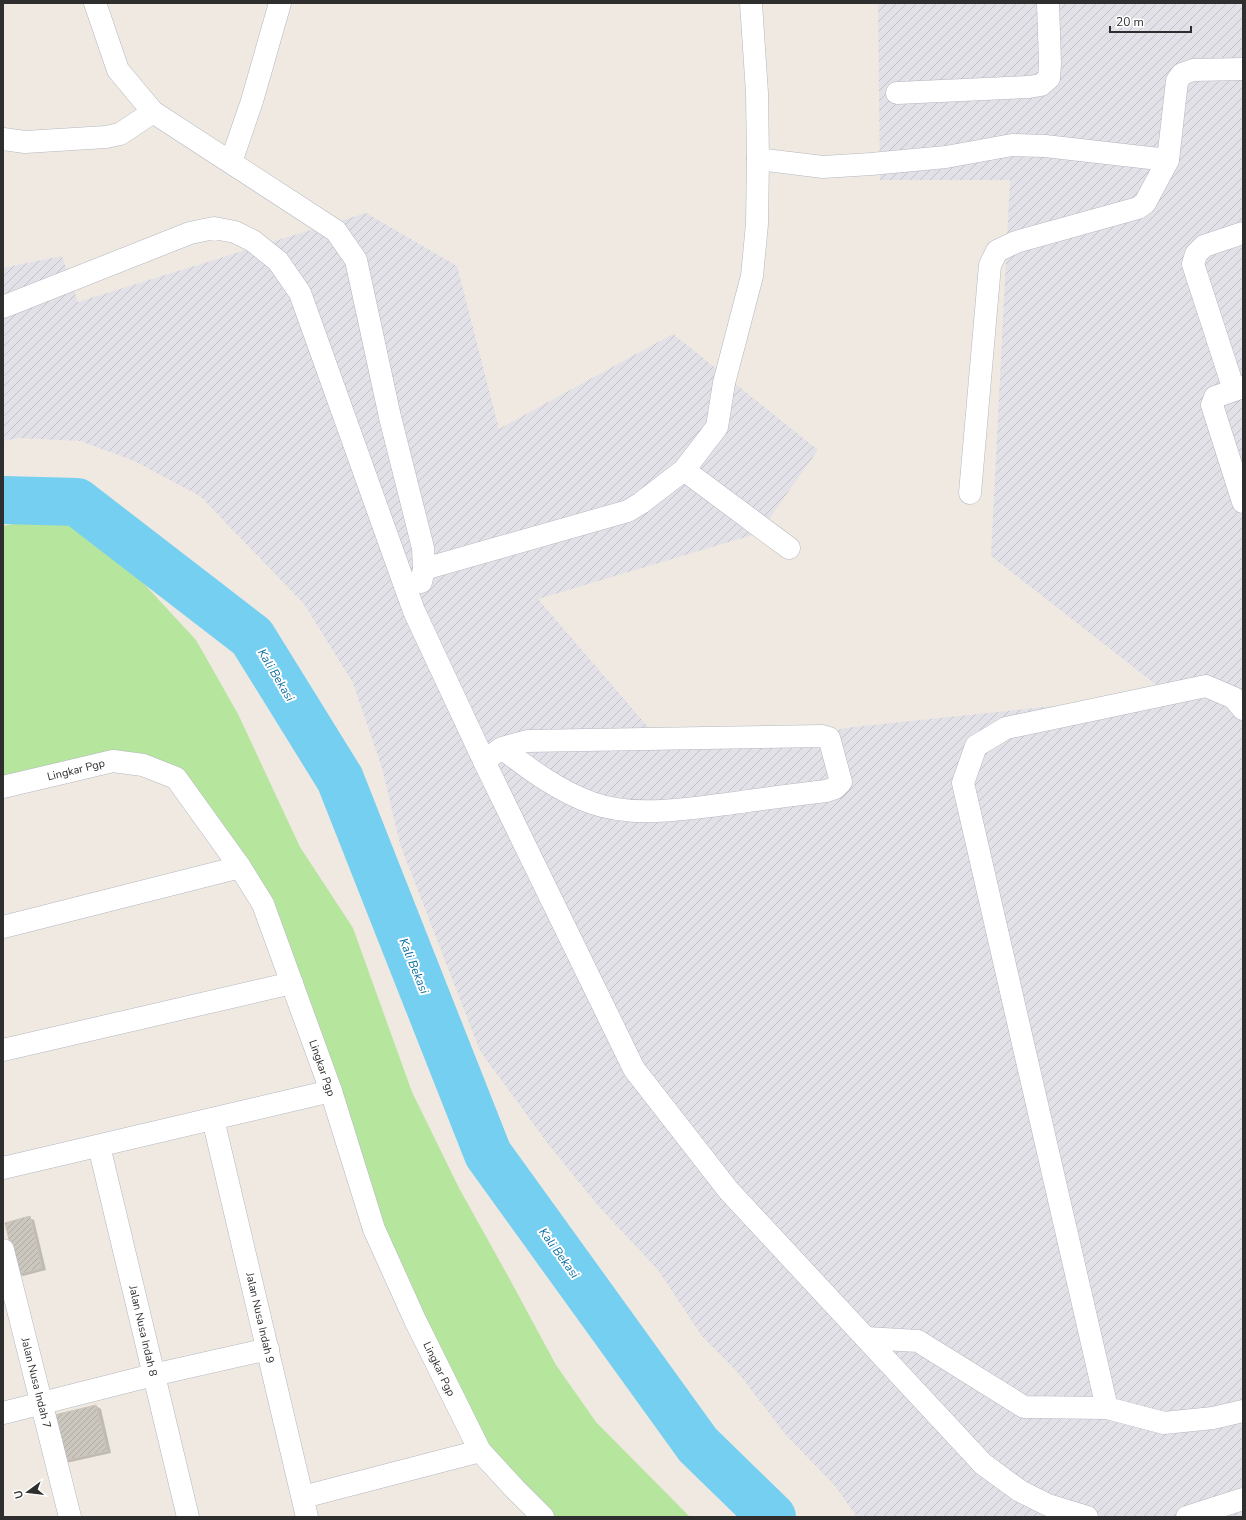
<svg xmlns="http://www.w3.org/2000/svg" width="1246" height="1520" viewBox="0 0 1246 1520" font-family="'Nunito Sans',sans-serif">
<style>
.industrial{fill:url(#industrial-furrows)}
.grass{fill:#b6e59e}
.shadow{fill:#0003}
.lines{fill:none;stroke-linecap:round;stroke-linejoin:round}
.river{stroke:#75cff0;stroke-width:48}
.building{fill:url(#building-hatch);stroke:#cbc5ba}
.minor-casing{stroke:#b4b7c1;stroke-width:23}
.minor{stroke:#fff;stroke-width:22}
.labels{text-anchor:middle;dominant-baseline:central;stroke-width:4;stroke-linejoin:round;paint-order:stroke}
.street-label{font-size:11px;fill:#2e2e2e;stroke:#fff}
.water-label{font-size:12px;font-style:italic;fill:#0d6fa3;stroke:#fff}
</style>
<defs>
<pattern id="industrial-furrows" width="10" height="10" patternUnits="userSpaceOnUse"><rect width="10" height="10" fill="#e3e1e8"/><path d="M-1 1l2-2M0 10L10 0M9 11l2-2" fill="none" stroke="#c3c1c7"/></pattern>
<pattern id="building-hatch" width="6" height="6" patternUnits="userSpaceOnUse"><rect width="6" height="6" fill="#cbc7bf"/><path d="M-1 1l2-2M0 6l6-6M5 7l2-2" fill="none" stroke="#afaba4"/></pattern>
</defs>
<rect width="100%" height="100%" fill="#efe9e1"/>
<path class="industrial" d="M878 3H1243V1517H857L835 1486 785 1434 740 1375 701 1335 658 1270 600 1208 548 1144 480 1051 400 844 382 768 353 683 304 604 200 496 132 460 80 441 19 438 3 441V268L62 256 78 302 366 213 457 266 499 429 673 334 818 450 759 533 538 599 660 741 795 742 845 728 1168 694 991 556 1010 180H880Z"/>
<path class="grass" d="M52 516 103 543 146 586 196 640 238 714 300 847 353 928 412 1092 459 1188 508 1276 556 1365 596 1422 690 1517H543L515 1489 415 1320 240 867 176 778 143 765 3 787V526Z"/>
<g class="shadow">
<path d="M29 1218 34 1220 46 1270 23 1276 18 1273Z"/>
<path d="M96 1406 101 1409 111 1453 66 1463 61 1461Z"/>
</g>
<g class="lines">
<path class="river" d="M3 500 77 502 252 637 340 779 488 1154 698 1445 772 1517"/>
</g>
<g class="building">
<path d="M30 1216 42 1268 17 1274 5 1223Z"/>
<path d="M96 1405 107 1451 61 1461 50 1416Z"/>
</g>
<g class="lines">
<g class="minor-casing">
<g id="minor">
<path d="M95 3 118 70 153 112 336 231 356 260 390 417 423 548 424 569 421 582"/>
<path d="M897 93 1029 87 1041 85 1049 78 1050 64 1048 3"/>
<path d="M3 139 25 142 106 137 120 134 153 112"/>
<path d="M758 159 823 167 871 164 946 157 1012 145 1045 146 1168 160 1177 81 1182 74 1193 70 1243 69"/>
<path d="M231 162 252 101 280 3"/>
<path d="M3 307 190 233 214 228 235 232 253 241 278 261 300 293 414 611 484 761 634 1069 729 1191 983 1464 1020 1491 1048 1505 1087 1517"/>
<path d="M1243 387 1215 397 1212 405 1243 502"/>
<path d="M1234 390 1193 264 1196 254 1204 246 1243 233"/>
<path d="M684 470 789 548"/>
<path d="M970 493 990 265 997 251 1016 242 1138 208 1145 203 1168 160"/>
<path d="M424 569 628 511 641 503 684 470 717 427 724 383 752 276 757 224 758 159 757 93 751 3"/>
<path d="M484 761 502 748C530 770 559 791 592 803 635 818 683 809 727 804 760 799 793 795 826 791L835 788 841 782 830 741 829 738 822 736 527 741 502 748"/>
<path d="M3 787 113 761 143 765 176 778 240 867 263 904 331 1091 374 1229 415 1320 480 1451 515 1489 543 1517"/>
<path d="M3 927 240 867"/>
<path d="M3 1050 292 983"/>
<path d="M213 1119 307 1517"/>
<path d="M99 1146 188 1517"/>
<path d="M3 1168 331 1091"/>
<path d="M3 1250 70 1517"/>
<path d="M866 1338 918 1341 1024 1407 1107 1408 1164 1423 1213 1418 1243 1411"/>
<path d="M1107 1408 963 783 976 746 1006 728 1206 686 1234 698 1243 709"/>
<path d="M3 1413 153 1375 268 1349"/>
<path d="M303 1497 480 1451"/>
<path d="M1187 1517 1243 1499"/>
</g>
</g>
<use href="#minor" class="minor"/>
</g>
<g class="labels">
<g class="street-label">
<text transform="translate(76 770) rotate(-14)">Lingkar Pgp</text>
<text transform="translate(322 1068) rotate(71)">Lingkar Pgp</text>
<text transform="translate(260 1318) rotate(77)">Jalan Nusa Indah 9</text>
<text transform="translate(143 1331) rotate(77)">Jalan Nusa Indah 8</text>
<text transform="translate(439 1369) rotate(64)">Lingkar Pgp</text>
<text transform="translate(36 1383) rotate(76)">Jalan Nusa Indah 7</text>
</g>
<g class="water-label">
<text transform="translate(276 675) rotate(59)">Kali Bekasi</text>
<text transform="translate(414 966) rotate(68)">Kali Bekasi</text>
<text transform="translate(559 1253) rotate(54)">Kali Bekasi</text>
</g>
</g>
<rect width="1246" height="1520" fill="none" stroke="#2e2e2e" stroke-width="8"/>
<g transform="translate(28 1492) rotate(255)" stroke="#ffffff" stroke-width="3" paint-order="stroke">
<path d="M0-3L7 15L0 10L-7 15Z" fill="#2e2e2e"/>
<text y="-6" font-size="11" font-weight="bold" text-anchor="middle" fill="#2e2e2e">U</text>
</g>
<path d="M1110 26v6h81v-6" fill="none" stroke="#2e2e2e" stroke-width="2"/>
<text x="1116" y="26" font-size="12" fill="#2e2e2e" stroke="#ffffff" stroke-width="3" paint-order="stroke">20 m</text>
</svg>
